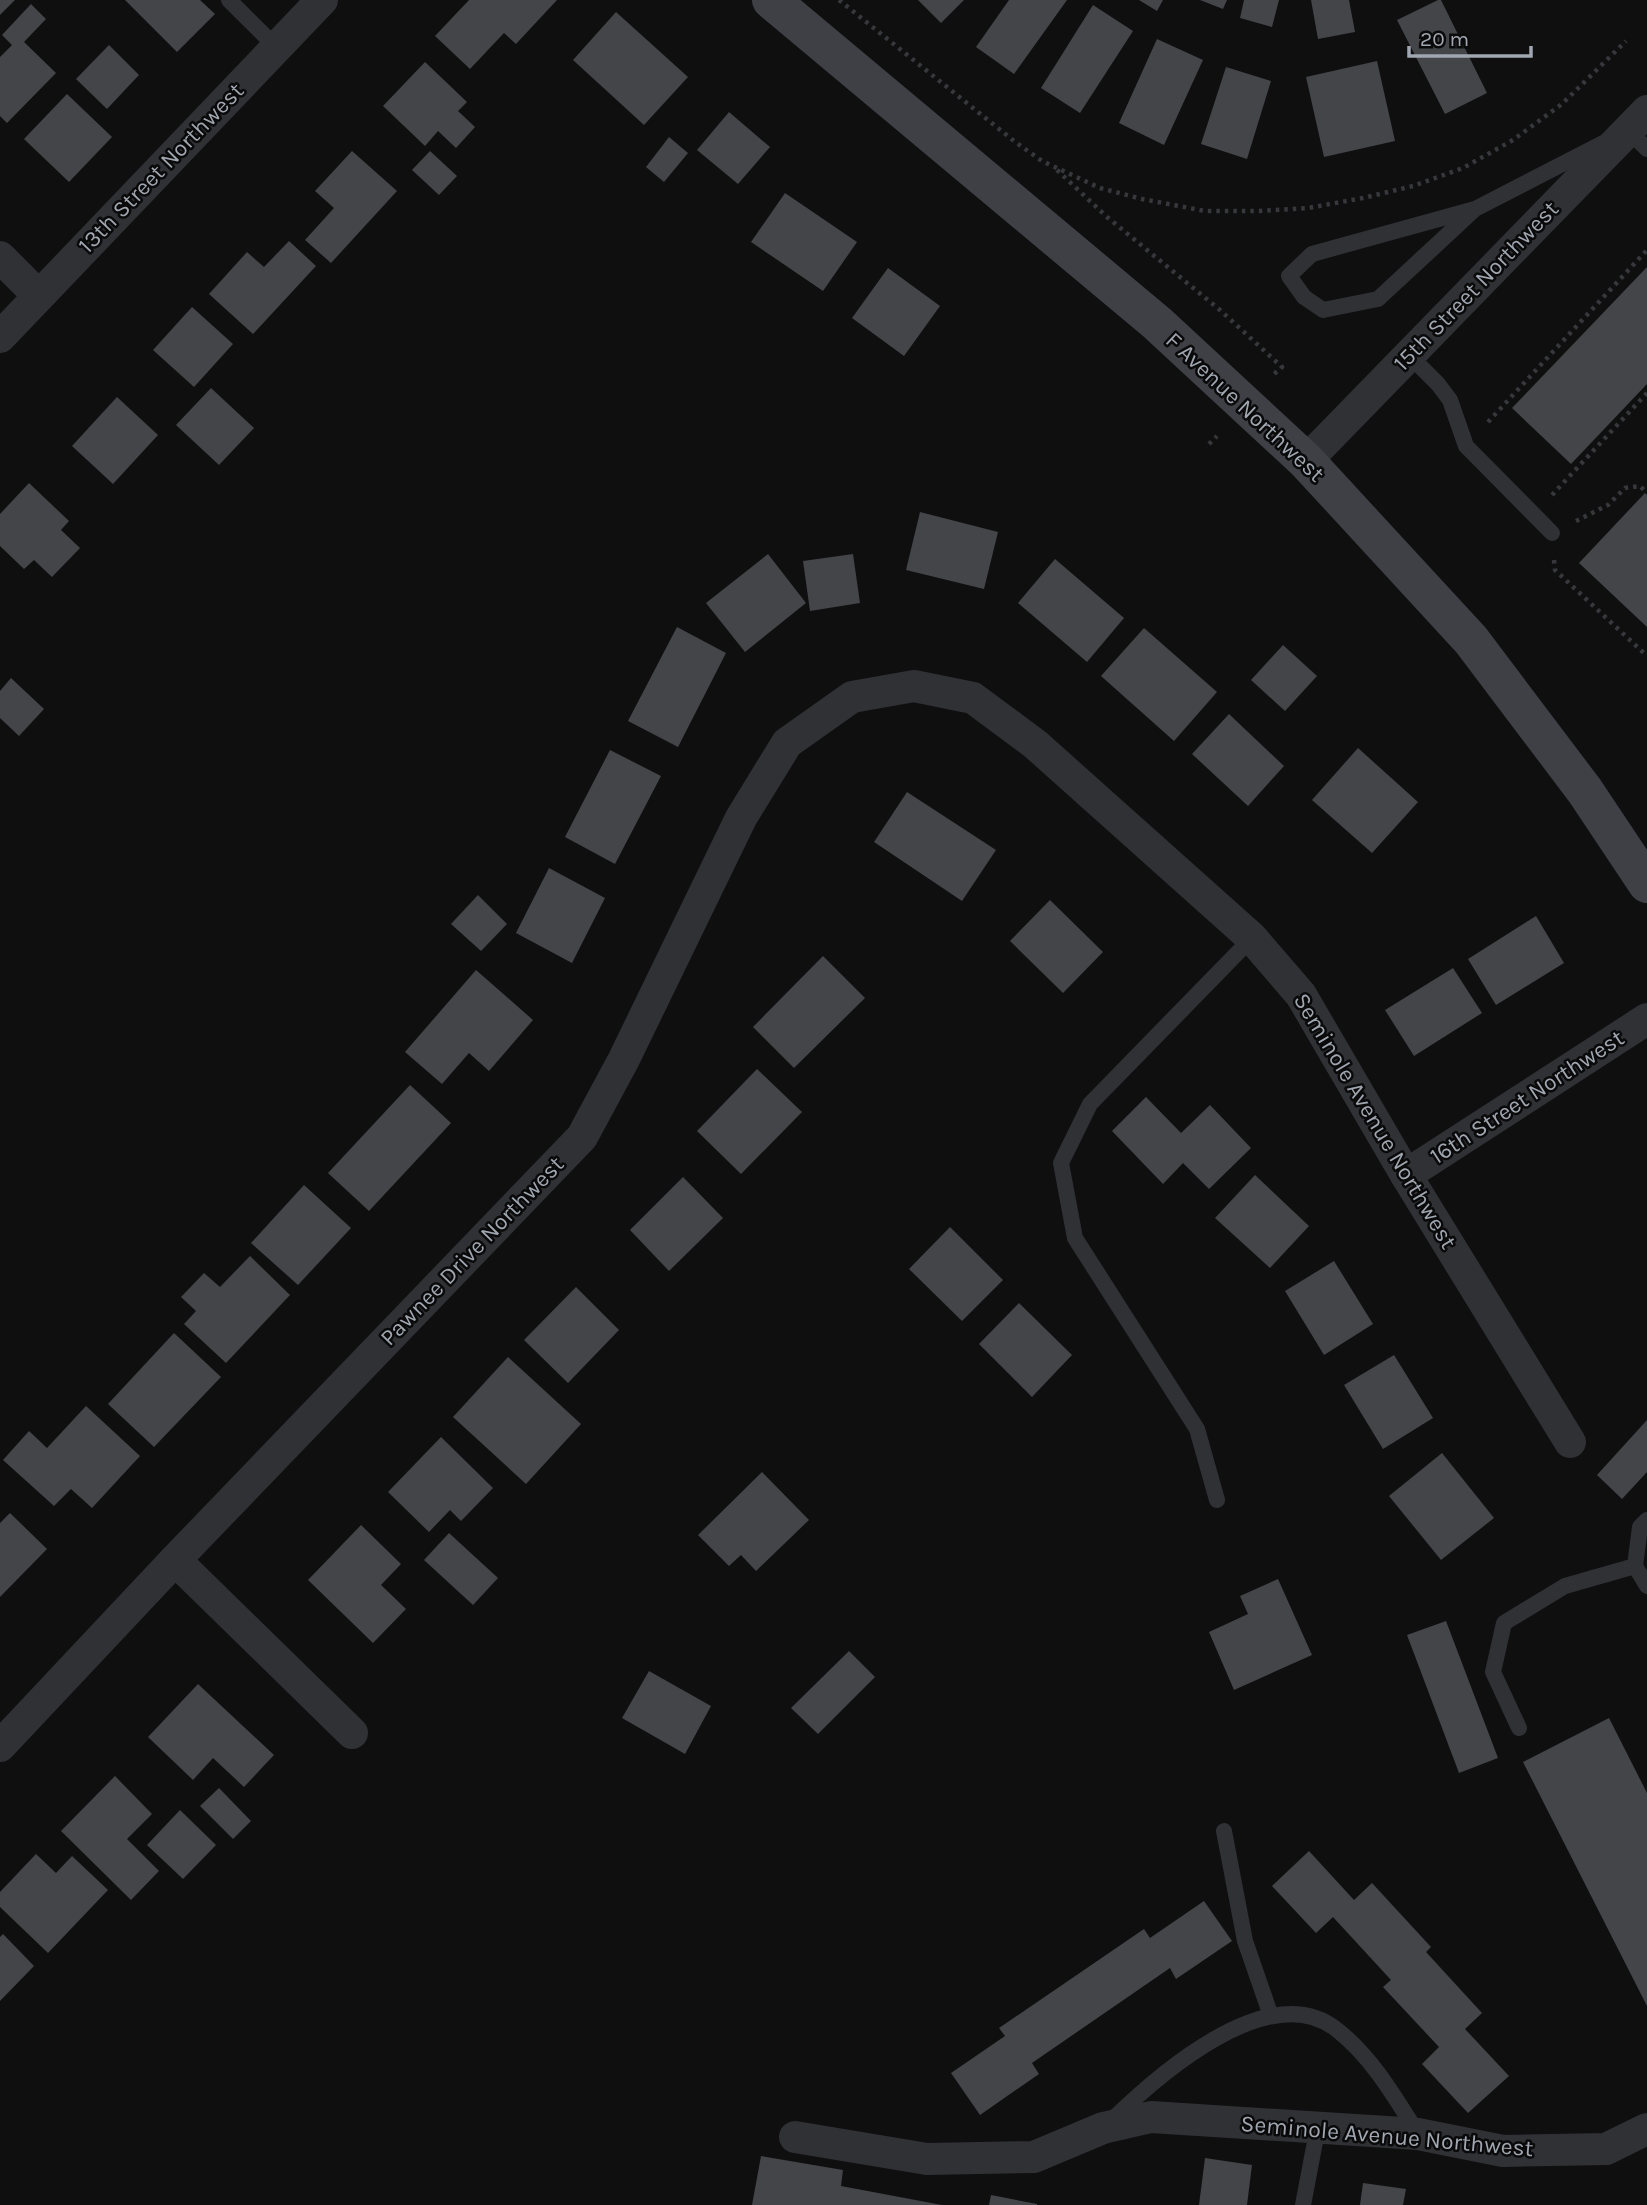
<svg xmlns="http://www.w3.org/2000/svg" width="1647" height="2205" viewBox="0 0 1647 2205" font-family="Karla,sans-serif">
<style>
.building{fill:#434548}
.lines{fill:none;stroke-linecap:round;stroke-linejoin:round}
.path{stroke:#36383c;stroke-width:4.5;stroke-dasharray:3.5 5;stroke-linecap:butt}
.lane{stroke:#303135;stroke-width:16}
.street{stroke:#303135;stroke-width:32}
.secondary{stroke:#3e4045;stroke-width:38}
.labels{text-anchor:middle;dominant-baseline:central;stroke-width:5;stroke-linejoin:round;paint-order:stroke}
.street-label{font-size:23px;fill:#a1a7b0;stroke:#0a0a0b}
</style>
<rect width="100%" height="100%" fill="#0f0f10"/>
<g class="building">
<path d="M0 0H15L0 15Z"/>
<path d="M125 0H200L215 14 177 52Z"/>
<path d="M469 0H557L516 44 504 33 470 69 435 36Z"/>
<path d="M918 0H964L941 23Z"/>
<path d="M1009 0H1067L1014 74 976 47Z"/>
<path d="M1139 0H1163L1157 11Z"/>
<path d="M1200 0H1227L1223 9Z"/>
<path d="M1244 0H1279L1272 27 1240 18Z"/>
<path d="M1311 0H1349L1355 32 1318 39Z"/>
<path d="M1438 0H1441L1487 93 1445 114 1397 20Z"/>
<path d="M31 4 46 19 24 42 56 73 7 123 0 116V57L12 45 2 35Z"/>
<path d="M1093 5 1133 31 1080 113 1041 88Z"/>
<path d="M616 12 688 77 644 125 573 60Z"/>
<path d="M1157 39 1203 60 1164 145 1119 123Z"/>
<path d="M109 45 139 75 107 109 76 79Z"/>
<path d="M1377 61 1395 141 1324 157 1306 77Z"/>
<path d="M425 62 467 102 458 111 475 127 456 148 438 131 425 146 383 106Z"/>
<path d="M1226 67 1271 81 1247 159 1201 144Z"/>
<path d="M67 94 112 137 69 182 24 139Z"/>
<path d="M729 112 770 147 738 184 697 150Z"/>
<path d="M669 137 688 153 664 182 646 167Z"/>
<path d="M352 151 397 191 331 263 305 240 334 208 315 191Z"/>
<path d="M430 151 457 176 439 195 412 170Z"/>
<path d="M785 193 857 242 823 291 751 242Z"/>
<path d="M289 241 316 266 253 334 209 294 247 252 264 267Z"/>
<path d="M1647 267V384L1571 464 1512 408Z"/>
<path d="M888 268 940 306 904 356 852 318Z"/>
<path d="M192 307 233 344 194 387 153 350Z"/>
<path d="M211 388 254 428 219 465 176 425Z"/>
<path d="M117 397 158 435 113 484 72 446Z"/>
<path d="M29 483 69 521 61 530 80 548 52 577 34 560 24 569 0 546V514Z"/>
<path d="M1645 493 1647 495V627L1579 563Z"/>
<path d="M920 512 998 532 984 589 906 570Z"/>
<path d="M768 554 806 603 745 652 706 603Z"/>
<path d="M853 554 860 603 810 611 803 561Z"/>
<path d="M1055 559 1124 618 1087 662 1018 603Z"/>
<path d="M677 627 726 653 678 747 628 721Z"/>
<path d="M1144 628 1217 692 1174 741 1101 676Z"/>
<path d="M1283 645 1317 676 1285 711 1251 680Z"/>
<path d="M11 678 44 709 19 736 0 718V691Z"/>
<path d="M1229 714 1284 766 1248 806 1192 754Z"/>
<path d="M1358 748 1418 802 1372 853 1312 800Z"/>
<path d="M610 750 661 776 615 864 565 837Z"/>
<path d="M907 792 996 850 962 901 874 842Z"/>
<path d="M549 868 605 898 572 963 516 933Z"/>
<path d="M478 895 507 924 481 951 451 924Z"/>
<path d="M1050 900 1103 952 1063 993 1010 941Z"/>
<path d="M1536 916 1564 963 1496 1005 1468 959Z"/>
<path d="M823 956 865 998 794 1068 753 1027Z"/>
<path d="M1453 968 1482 1013 1414 1056 1385 1010Z"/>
<path d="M476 970 533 1020 489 1071 469 1053 442 1084 405 1052Z"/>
<path d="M757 1069 802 1112 741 1174 697 1131Z"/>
<path d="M410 1085 451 1123 369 1211 328 1173Z"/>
<path d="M1146 1097 1181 1133 1210 1105 1251 1148 1209 1189 1183 1163 1163 1184 1112 1131Z"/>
<path d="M1255 1175 1309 1226 1270 1268 1215 1218Z"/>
<path d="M683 1177 723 1218 669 1271 630 1230Z"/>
<path d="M304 1185 351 1228 298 1285 251 1243Z"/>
<path d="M950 1227 1003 1280 962 1321 909 1269Z"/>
<path d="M250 1256 290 1295 226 1363 184 1324 196 1311 181 1297 204 1273 220 1287Z"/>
<path d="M1334 1261 1373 1324 1324 1355 1285 1291Z"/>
<path d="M576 1287 619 1330 568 1383 524 1340Z"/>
<path d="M1019 1303 1072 1355 1032 1397 979 1344Z"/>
<path d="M174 1333 221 1377 154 1447 108 1404Z"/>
<path d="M1394 1355 1433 1418 1383 1449 1344 1385Z"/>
<path d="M508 1357 581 1424 526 1484 453 1417Z"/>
<path d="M86 1406 140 1456 92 1508 71 1489 54 1506 3 1460 29 1431 47 1448Z"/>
<path d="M1647 1420V1472L1622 1499 1597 1475Z"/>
<path d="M441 1437 493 1488 461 1521 450 1510 429 1532 388 1492Z"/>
<path d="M1442 1453 1494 1518 1441 1560 1389 1496Z"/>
<path d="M762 1472 809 1520 756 1571 741 1555 729 1566 698 1535Z"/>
<path d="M10 1513 47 1549 0 1597V1523Z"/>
<path d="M361 1525 401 1564 381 1585 406 1609 373 1643 308 1580Z"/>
<path d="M449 1533 498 1578 473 1605 424 1560Z"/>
<path d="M1278 1579 1312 1655 1234 1690 1209 1632 1248 1614 1240 1596Z"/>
<path d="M1446 1621 1498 1758 1459 1773 1407 1635Z"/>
<path d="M849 1651 875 1677 818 1734 791 1708Z"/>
<path d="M649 1671 711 1706 685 1754 622 1718Z"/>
<path d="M198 1684 274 1755 244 1787 213 1758 193 1780 148 1737Z"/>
<path d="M1609 1718 1647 1793V2006L1523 1762Z"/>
<path d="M115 1776 152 1814 127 1839 159 1871 131 1900 61 1831Z"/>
<path d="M219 1788 251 1821 233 1839 200 1806Z"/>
<path d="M180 1810 216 1845 183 1879 147 1845Z"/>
<path d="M1309 1851 1354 1900 1372 1883 1431 1947 1426 1952 1482 2013 1465 2029 1509 2076 1468 2113 1422 2064 1439 2047 1383 1987 1391 1980 1333 1917 1316 1933 1272 1886Z"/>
<path d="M36 1854 56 1873 72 1856 108 1890 48 1953 0 1907V1892Z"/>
<path d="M1204 1901 1232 1941 1176 1979 1170 1968 1032 2063 1039 2074 980 2115 951 2073 1005 2036 999 2028 1144 1929 1150 1938Z"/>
<path d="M3 1934 34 1966 0 2001V1937Z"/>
<path d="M761 2156 843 2170 841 2186 942 2205H752Z"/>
<path d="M1205 2158 1252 2165 1247 2205H1199Z"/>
<path d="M1363 2183 1406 2189 1403 2205H1360Z"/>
<path d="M991 2195 1037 2204V2205H989Z"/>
</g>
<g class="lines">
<g class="path">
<path d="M839 0 1014 141 1042 161 1100 188 1142 199 1205 211H1259L1308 208 1363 198 1413 186 1463 168 1513 140 1562 104 1626 41"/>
<path d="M1057 170 1107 217 1220 310 1282 367 1273 375"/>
<path d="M1488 422 1647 250"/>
<path d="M1209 444 1217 436"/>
<path d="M1552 495 1647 393"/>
<path d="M1576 521 1608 505 1625 488 1640 486 1647 493"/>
<path d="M1554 560 1555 570 1647 656"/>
</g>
<g class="lane">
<path d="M229 0 277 48"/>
<path d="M1623 133 1628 130 1647 149"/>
<path d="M1475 209 1378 299 1323 310 1304 297 1289 276 1312 254 1475 209 1603 143"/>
<path d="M1409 355 1438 384 1450 400 1466 446 1552 533"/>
<path d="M1217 1500 1197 1429 1075 1238 1061 1163 1090 1104 1252 938"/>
<path d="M1647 1520 1640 1527 1635 1566 1647 1586"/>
<path d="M1519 1728 1493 1672 1504 1623 1565 1586 1635 1566"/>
<path d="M1224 1831 1245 1941 1271 2016"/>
<path d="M1111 2121C1158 2075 1269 1977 1336 2029 1371 2056 1395 2097 1418 2134"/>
<path d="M1303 2205 1318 2126"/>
</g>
<g class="street">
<path d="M0 257 39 296"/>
<path d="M0 337 322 0"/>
<path d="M1306 461 1647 111"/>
<path d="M1406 1175 1647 1019"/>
<path d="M175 1560 352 1733"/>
<path d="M0 1746 175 1560 582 1137 624 1059 741 818 787 743 852 697 914 686 973 698 1035 744 1252 938 1301 995 1406 1175 1570 1442"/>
<path d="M795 2137 927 2159 1034 2157 1103 2128 1151 2117 1418 2134 1503 2151 1606 2149 1647 2129"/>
</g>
<path class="secondary" d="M771 0 1157 323 1306 461 1471 640 1585 791 1647 884"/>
</g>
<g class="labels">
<g class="street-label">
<text transform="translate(161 168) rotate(-46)">13th Street Northwest</text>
<text transform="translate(1476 286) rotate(-46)">15th Street Northwest</text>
<text transform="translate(1245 407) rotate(43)">F Avenue Northwest</text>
<text transform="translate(1527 1097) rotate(-33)">16th Street Northwest</text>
<text transform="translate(1375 1121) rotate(59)">Seminole Avenue Northwest</text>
<text transform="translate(472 1251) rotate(-46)">Pawnee Drive Northwest</text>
<text transform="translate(1387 2136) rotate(5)">Seminole Avenue Northwest</text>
</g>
</g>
<path d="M1409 46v10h122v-10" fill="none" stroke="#a1a7b0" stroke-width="3.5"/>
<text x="1420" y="46" font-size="21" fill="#a1a7b0" stroke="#0a0a0b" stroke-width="5" paint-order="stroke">20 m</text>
</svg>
